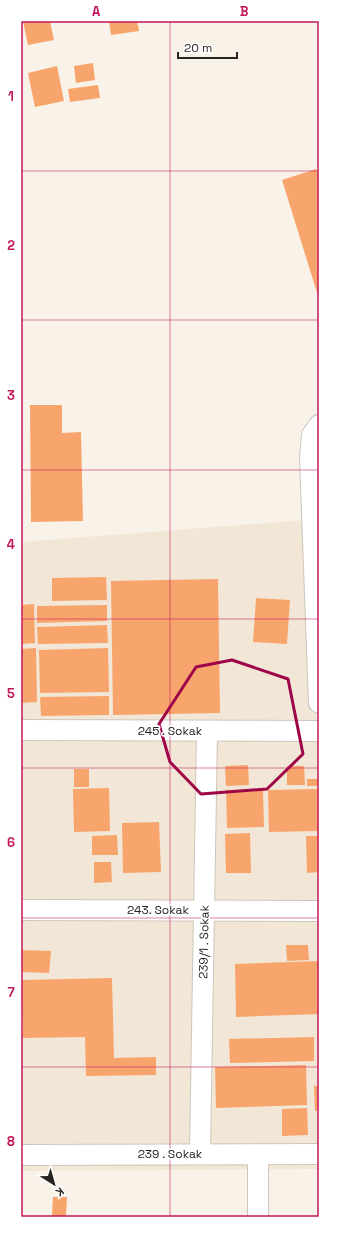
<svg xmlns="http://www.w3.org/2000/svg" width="340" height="1238" viewBox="0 0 340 1238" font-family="'Space Grotesk',sans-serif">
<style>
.built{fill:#f2e7d6}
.building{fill:#f8a56d}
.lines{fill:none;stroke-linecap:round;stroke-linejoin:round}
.minor-casing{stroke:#cdc6bc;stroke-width:22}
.minor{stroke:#fff;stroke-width:20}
.marked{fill:none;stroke:#9f0348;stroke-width:3;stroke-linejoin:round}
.grid{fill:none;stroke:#c2185b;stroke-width:1;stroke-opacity:0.55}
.labels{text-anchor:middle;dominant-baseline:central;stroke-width:3.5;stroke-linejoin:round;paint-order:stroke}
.street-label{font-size:12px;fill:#282521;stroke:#fff}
.neatline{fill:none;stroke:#c2185b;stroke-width:1.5}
.grid-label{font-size:13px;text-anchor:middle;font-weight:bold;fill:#c2185b}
</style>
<rect width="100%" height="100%" fill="#f9f2e8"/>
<path class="built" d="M319 519V1169L21 1171V542Z"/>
<g class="building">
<path d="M23 21H50L54 40 28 45Z"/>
<path d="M109 21H137L139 31 111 35Z"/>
<path d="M93 63 95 80 76 83 74 66Z"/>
<path d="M57 66 64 101 35 107 28 73Z"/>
<path d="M98 85 100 98 70 102 68 89Z"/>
<path d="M316 169 319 179V299L282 180Z"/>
<path d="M30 405H62V433L81 432 83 521 31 522Z"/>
<path d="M106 577 107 600 52 601V578Z"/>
<path d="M218 579 220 713 113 715 111 581Z"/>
<path d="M256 598 290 600 287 644 253 642Z"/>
<path d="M34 604 35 643 21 644V605Z"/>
<path d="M107 605V621L37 623V606Z"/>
<path d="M107 625 108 643 38 644 37 627Z"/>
<path d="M36 648 37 702 21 703V649Z"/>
<path d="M108 648 109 692 40 693 39 650Z"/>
<path d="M109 696V715L41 716 40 697Z"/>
<path d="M248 765 249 785 226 786 225 766Z"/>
<path d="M287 766H304L305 785H287Z"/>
<rect x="74" y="769" width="15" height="18"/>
<rect x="307" y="779" width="12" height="7"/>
<path d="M109 788 110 831 74 832 73 789Z"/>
<path d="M263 789 264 827 227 828 226 790Z"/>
<path d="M319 789V831L269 832 268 790Z"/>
<path d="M159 822 161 872 123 873 122 823Z"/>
<path d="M250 833 251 873H226L225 834Z"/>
<path d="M117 835 118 855H92V836Z"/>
<path d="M306 836H319V872L307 873Z"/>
<path d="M94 862H111L112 882 94 883Z"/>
<path d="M286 945H308L309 960 287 961Z"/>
<path d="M21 950 51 951 49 973 21 972Z"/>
<path d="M319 961V1014L236 1017 235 964Z"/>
<path d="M112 978 114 1058 156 1057V1075L86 1076 85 1037 23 1038 22 980Z"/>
<path d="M314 1037V1061L230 1063 229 1039Z"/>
<path d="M306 1065 307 1105 216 1108 215 1067Z"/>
<path d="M314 1086H319V1111H315Z"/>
<path d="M307 1108 308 1135 282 1136V1109Z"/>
<path d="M53 1197H67L66 1216H52Z"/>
</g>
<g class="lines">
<g class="minor-casing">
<g id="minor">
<path d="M319 425 312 435 310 458 319 703"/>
<path d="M21 730 319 731"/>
<path d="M21 910 319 911"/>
<path d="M200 1154 207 731"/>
<path d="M21 1155 319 1154"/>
<path d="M258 1155V1217"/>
</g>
</g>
<use href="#minor" class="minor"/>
</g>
<path class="marked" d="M232 660 288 679 303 754 267 789 201 794 170 762 159 724 196 667Z"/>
<path class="grid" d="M170 21V1217M21 171H319M21 320H319M21 470H319M21 619H319M21 768H319M21 918H319M21 1067H319"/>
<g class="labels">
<g class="street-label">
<text x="170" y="731">245 . Sokak</text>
<text x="158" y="910">243. Sokak</text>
<text transform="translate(204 942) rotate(-89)">239/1 . Sokak</text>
<text x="170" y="1154">239 . Sokak</text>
</g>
</g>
<rect width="340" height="1238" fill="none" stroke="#ffffff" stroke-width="44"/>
<g transform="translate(54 1184) rotate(143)" stroke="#ffffff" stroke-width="3" paint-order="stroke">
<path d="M0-3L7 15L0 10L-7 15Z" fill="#282521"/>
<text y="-6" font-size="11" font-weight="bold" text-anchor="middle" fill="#282521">K</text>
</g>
<path d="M178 52v6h59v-6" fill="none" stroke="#282521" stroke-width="2"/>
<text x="184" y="52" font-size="12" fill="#282521" stroke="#ffffff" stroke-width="3" paint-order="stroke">20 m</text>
<rect x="22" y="22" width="296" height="1194" class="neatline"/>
<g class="grid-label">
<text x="96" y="16">A</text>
<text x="244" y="16">B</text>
<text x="11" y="101">1</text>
<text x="11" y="250">2</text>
<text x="11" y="400">3</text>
<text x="11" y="549">4</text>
<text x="11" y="698">5</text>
<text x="11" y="847">6</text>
<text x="11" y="997">7</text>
<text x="11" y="1146">8</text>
</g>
</svg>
